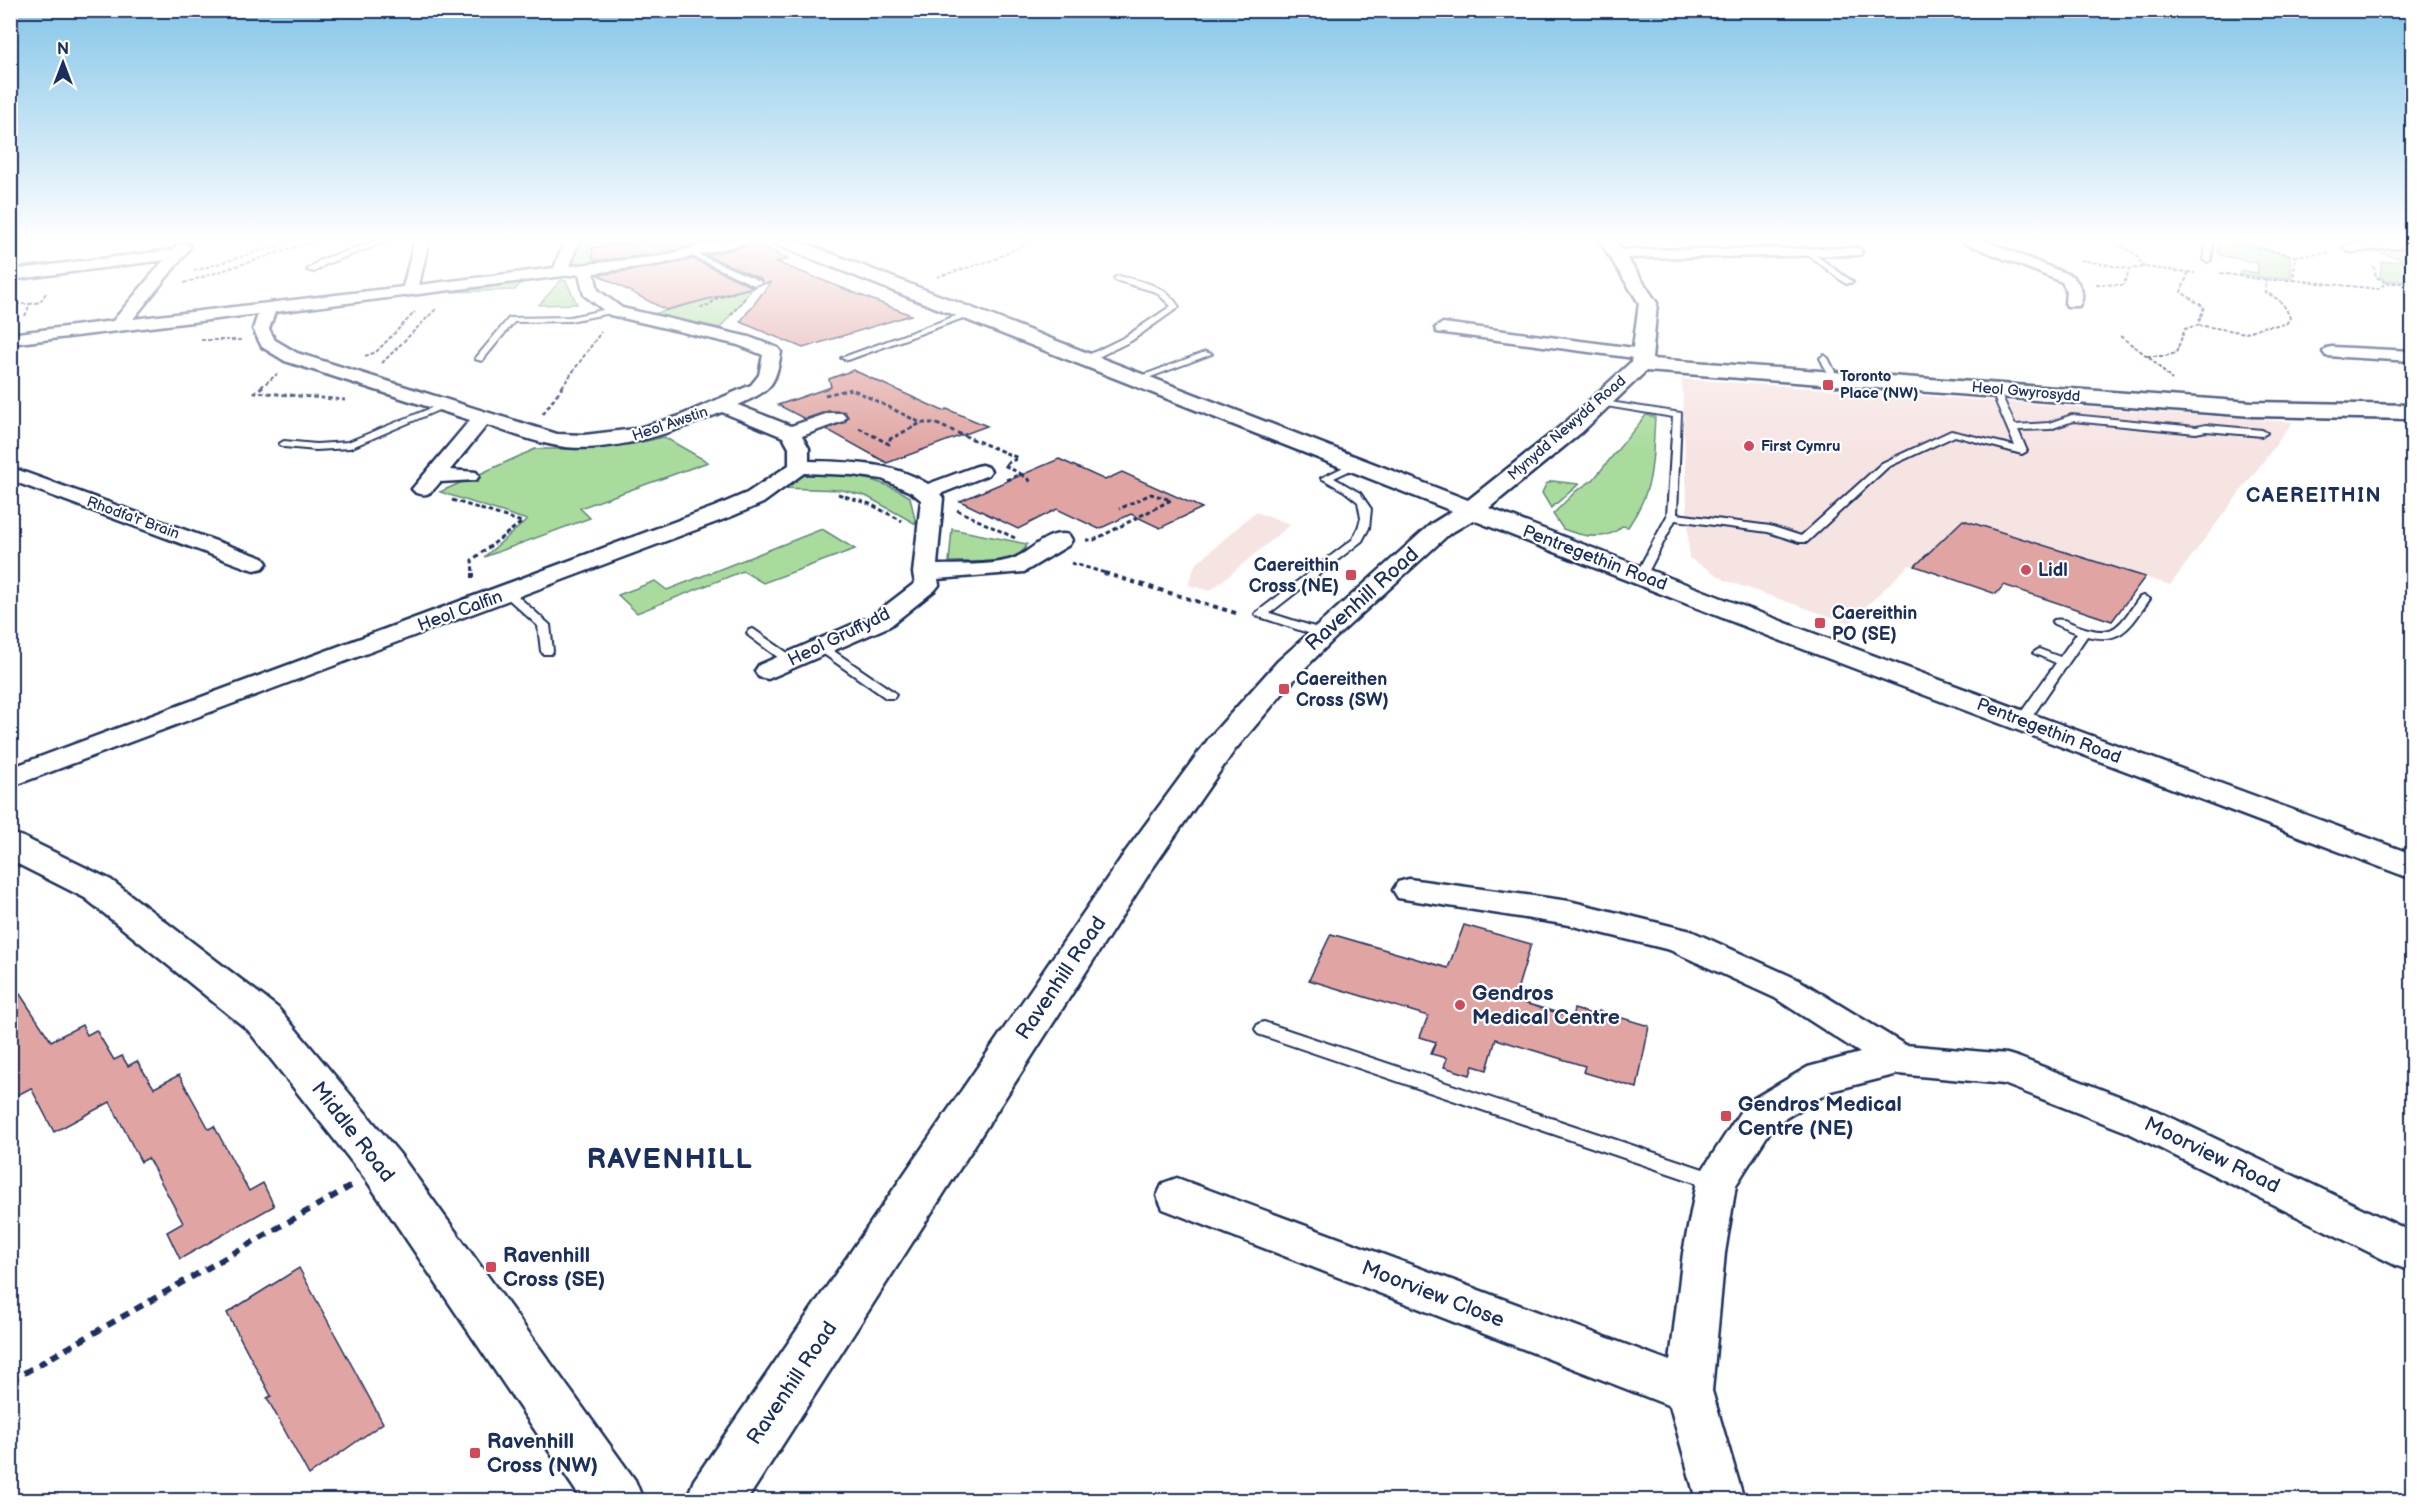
<svg xmlns="http://www.w3.org/2000/svg" width="2423" height="1511" viewBox="0 0 2423 1511" font-family="'Balsamiq Sans',sans-serif">
<style>
.built{fill:#f6e4e3}
.green{fill:#a8db9c;stroke:#62857d;stroke-width:1.5}
.building{fill:#e0a5a2;stroke:#1b2f5e;stroke-width:1.5}
.lines{fill:none;stroke-linecap:round;stroke-linejoin:round}
.service-casing{stroke:#1b2f5e;stroke-width:4}
.minor-casing{stroke:#1b2f5e;stroke-width:5}
.tertiary-casing{stroke:#1b2f5e;stroke-width:5}
.path-far3{stroke:#1b2f5e;stroke-width:2;stroke-dasharray:4 2;stroke-linecap:butt}
.path-far2{stroke:#1b2f5e;stroke-width:3;stroke-dasharray:4.5 3;stroke-linecap:butt}
.path-far1{stroke:#1b2f5e;stroke-width:4;stroke-dasharray:5 4.5;stroke-linecap:butt}
.path{stroke:#1b2f5e;stroke-width:6;stroke-dasharray:9 7;stroke-linecap:butt}
.service{fill:#fff;fill-rule:evenodd}
.minor{fill:#fff;fill-rule:evenodd}
.tertiary{fill:#fff;fill-rule:evenodd}
.poi-dot{fill:#d1495b;stroke:#fff;stroke-width:2}
.labels{text-anchor:middle;dominant-baseline:central;stroke-width:4.5;stroke-linejoin:round;paint-order:stroke}
.far-poi-label{font-size:15px;font-weight:bold;fill:#1b2f5e;stroke:#fff;text-anchor:start}
.far-street-label{font-size:15px;fill:#1b2f5e;stroke:#fff}
.street-label{font-size:18px;fill:#1b2f5e;stroke:#fff}
.poi-label{font-size:18px;font-weight:bold;fill:#1b2f5e;stroke:#fff;text-anchor:start}
.far-district-label{font-size:20px;font-weight:bold;letter-spacing:1.5px;fill:#1b2f5e;stroke:#fff}
.near-street-label{font-size:21px;fill:#1b2f5e;stroke:#fff}
.near-poi-label{font-size:21px;font-weight:bold;fill:#1b2f5e;stroke:#fff;text-anchor:start}
.near-district-label{font-size:28px;font-weight:bold;letter-spacing:1.5px;fill:#1b2f5e;stroke:#fff}
</style>
<rect width="100%" height="100%" fill="#fff"/>
<filter id="ink" filterUnits="userSpaceOnUse"><feTurbulence type="fractalNoise" baseFrequency=".0167" numOctaves="2"/><feDisplacementMap in="SourceGraphic" scale="12" xChannelSelector="R" yChannelSelector="G"/><feConvolveMatrix kernelMatrix="1 2 1 2 8 2 1 2 1" color-interpolation-filters="sRGB"/></filter>
<g filter="url(#ink)">
<g class="built">
<path d="M1682 379 2293 422 2170 585 1963 520 1915 566 1909 565 1849 623 1727 581 1689 558Z"/>
<path d="M1255 512 1291 524 1210 591 1188 585 1195 565Z"/>
</g>
<g class="green">
<path d="M588 240H613L615 245 587 249 593 260 612 258 614 261 583 264 567 262 576 243Z"/>
<path d="M2219 240H2241L2290 256 2291 278H2266L2239 274 2241 270 2258 273V263L2220 255 2218 253Z"/>
<path d="M2392 246 2412 248V262L2381 253 2374 249Z"/>
<path d="M2400 261 2412 263V281H2387L2380 278 2382 262Z"/>
<path d="M561 280 566 281 577 304 539 305Z"/>
<path d="M523 281 515 290 452 292 454 290Z"/>
<path d="M753 288 720 328 653 314Z"/>
<path d="M1646 415 1655 417C1652 463 1655 488 1628 527L1622 526C1607 542 1581 536 1563 529L1553 514 1576 491 1593 480Z"/>
<path d="M664 437 708 462 580 508 590 518 484 557 527 520 440 492 535 449H583L634 444Z"/>
<path d="M812 473C847 474 881 478 910 497L916 524 866 496 842 490 781 488 795 478Z"/>
<path d="M1552 481 1579 484 1551 508 1542 493 1546 484Z"/>
<path d="M822 529 855 549 763 583 743 571 637 613 618 595 655 581 667 590Z"/>
<path d="M952 529 1027 544C1021 566 969 561 949 562Z"/>
</g>
<g class="building">
<path d="M652 240H714L661 254 594 261 591 248Z"/>
<path d="M752 242 789 259 776 262 911 315 803 348 740 322 771 282 763 284 761 279 706 255 749 245Z"/>
<path d="M693 259 753 287 666 310 598 275 661 266Z"/>
<path d="M853 370 943 411 947 409 987 426 887 463 826 429 845 422 848 417 845 412 828 411 805 419 778 405 831 387 829 379Z"/>
<path d="M1059 459 1105 480 1122 472 1202 508 1160 528 1131 514 1099 529 1057 509 1018 529 960 501Z"/>
<path d="M1963 520 2145 577 2112 621 2004 585 1996 594 1915 566Z"/>
<path d="M1464 925 1531 944 1514 1000 1572 1017 1574 1009 1598 1016 1599 1011 1649 1026 1637 1088 1583 1072 1585 1066 1496 1039 1487 1070 1473 1066 1470 1075 1444 1067 1447 1058 1431 1054 1436 1042 1420 1037 1428 1016 1309 980 1331 934 1448 968Z"/>
<path d="M10 979 51 1041 82 1025 87 1035 96 1030 114 1060 122 1056 128 1066 137 1061 154 1088 179 1075 209 1129 214 1126 249 1191 263 1183 274 1206 180 1259 167 1232 183 1223 148 1158 141 1162 110 1102 54 1132 31 1088 10 1099Z"/>
<path d="M299 1268 383 1423 309 1475 267 1398 271 1396 227 1313Z"/>
</g>
<g class="lines">
<g class="service-casing">
<g id="service">
<path d="M381 240H391L326 264 314 272 307 270 320 260Z"/>
<path d="M2208 240H2214L2211 260 2207 262 2203 260Z"/>
<path d="M692 252 760 281 761 283 754 285 690 255Z"/>
<path d="M1807 252H1811L1853 282 1846 284 1807 254Z"/>
<path d="M1118 276C1142 281 1166 285 1179 307L1131 341 1090 361H1084V357L1125 337 1171 306 1156 292 1115 280 1114 278Z"/>
<path d="M613 308 617 310 616 312 570 321 514 322 482 361 475 359 509 318 570 317Z"/>
<path d="M967 312 974 314 848 360 841 358Z"/>
<path d="M1205 352 1212 354 1140 381 1133 379Z"/>
<path d="M1824 355 1828 358 1838 378 1837 380 1830 378 1820 358Z"/>
<path d="M1995 387 1999 390 2015 425 2049 423 2072 415 2196 427 2206 425 2262 430 2267 433 2262 436 2206 431 2196 433 2073 421 2050 429 2018 430 2027 451 2022 454 1955 436 1888 467 1807 542H1799L1768 532 1675 520 1645 578 1641 579 1635 576 1667 516 1673 417 1600 405 1596 402 1597 400 1681 413 1677 514 1770 526 1801 536 1882 463 1951 431 2015 446 1991 390Z"/>
<path d="M441 404 448 406 350 448 316 450 284 447 279 444 284 441 316 444 348 442Z"/>
<path d="M1354 462 1357 463V467L1334 478 1360 493 1371 509 1369 528 1362 541 1270 613 1327 631 1329 634 1323 638 1257 616 1255 614 1257 612 1353 539 1358 528 1361 518 1358 502 1344 491 1321 478Z"/>
<path d="M508 590 512 591 550 625 553 651 551 654H543L541 651 538 626 504 595V591Z"/>
<path d="M2144 596 2150 599C2131 625 2123 645 2087 636L2027 724H2017L2015 721 2056 663 2033 653 2039 649 2060 657 2077 633 2054 624 2052 622 2054 620C2062 618 2069 622 2076 625 2116 640 2118 626 2140 597Z"/>
<path d="M753 629 795 658 797 661 795 664H787L749 636 747 633 749 630Z"/>
<path d="M822 643 894 692 896 695 894 698H886L818 650 816 647Z"/>
<path d="M1264 1022 1715 1173 1722 1175 1725 1181 1722 1187 1715 1189 1258 1034 1255 1029 1258 1024Z"/>
</g>
</g>
<g class="minor-casing">
<g id="minor">
<path d="M415 240H429L419 285 554 268 565 240H579L570 266 661 256 724 240H750L748 243 661 264 594 273 598 290 622 308 749 337 778 348 781 352C775 388 770 390 738 405L791 426 829 413H843L846 417 843 421 802 436 809 448V461C849 462 893 462 928 484L974 467 981 465 988 467 991 471 988 475 940 494 943 498 937 565C960 564 987 566 1009 560 1030 555 1045 529 1069 535L1072 540 1069 545 1024 572 938 579 939 585 935 590 890 626 768 679 759 677 755 671 759 665 872 616 915 583 913 573 921 500 911 492 882 479 852 475 804 473 763 503 730 517 10 787V768L714 507 747 493 789 465V448L783 437 722 412C673 433 606 456 553 445 530 441 508 432 487 425L450 470 476 472 479 476 476 480 440 482C432 492 428 497 416 493L412 489 470 420 285 361 262 347 253 329 258 314 10 344V334L113 321 164 260 10 280V270L173 250 178 244H188L190 247 183 257 133 319 403 287ZM579 274 584 295 610 315 738 345 763 355 759 375 751 385 677 417 635 429 584 435 557 434 297 353 275 340 269 329 275 312Z"/>
<path d="M1963 240H1983L2072 276C2081 285 2086 295 2079 306H2067L2065 303 2066 290 2062 282 1965 243Z"/>
<path d="M2384 240H2412V246L2350 252 2343 248 2350 244Z"/>
<path d="M1855 248 1860 249 1862 252 1860 255 1614 258 1607 254 1614 250Z"/>
<path d="M1443 323 1642 349 1648 350 1651 354 1648 358 1642 359 1437 332 1435 328Z"/>
<path d="M2332 347 2412 351V361L2326 356 2323 352 2326 348Z"/>
<path d="M10 467 263 558 267 563 263 568 255 570 247 568 10 480Z"/>
<path d="M1409 879 1569 901 1691 931 1799 980 1905 1045 2007 1054 2020 1058 2155 1110 2412 1232V1271L2397 1266 2127 1132 2004 1084 1898 1074 1831 1091 1774 1125 1736 1185 1725 1253 1712 1391 1744 1500H1696L1670 1406 1163 1209 1157 1196 1163 1183 1177 1178 1670 1361 1683 1253 1697 1181 1703 1169 1746 1103 1808 1067 1860 1053 1775 998 1670 950 1569 925 1398 898 1393 890 1398 882Z"/>
</g>
</g>
<g class="tertiary-casing">
<g id="tertiary">
<path d="M772 240H796L1468 500 1566 422 1631 362 1639 303 1599 240H1615L1657 303 1652 359 2252 402 2412 405V419L2252 416 1646 371 1582 432 1489 508 1799 628 2412 854V879L1779 640 1473 520 1449 534 1333 640 1300 673 1234 751 1152 869 747 1500H686L694 1480 1126 851 1210 737 1278 661 1431 524 1452 511 774 244Z"/>
<path d="M10 833 23 837 111 880 278 1008 399 1153 635 1480 643 1500H582L367 1181 248 1030 85 898 10 860Z"/>
</g>
</g>
<g class="path-far3">
<path d="M2110 240 2135 254 2144 267"/>
<path d="M2295 256 2329 253"/>
<path d="M2081 260 2130 269"/>
<path d="M2374 266 2376 277 2386 283"/>
<path d="M194 271 296 240"/>
<path d="M2220 273 2266 280H2293L2295 256 2231 242"/>
<path d="M937 277 993 260 1034 240"/>
<path d="M2293 280 2378 289 2386 283H2412"/>
<path d="M184 283 317 240"/>
<path d="M2096 284 2123 285 2130 269 2144 267 2195 273"/>
<path d="M10 304H30"/>
<path d="M700 308 708 306 717 298 734 293"/>
<path d="M731 315 745 298"/>
<path d="M25 316 30 304 40 302 46 293"/>
<path d="M2198 325 2246 333 2261 327 2286 324 2290 318C2285 304 2278 298 2265 292L2266 280"/>
<path d="M2120 336 2150 358 2172 380"/>
<path d="M201 340H241"/>
<path d="M365 356 376 352 415 312"/>
<path d="M2147 356H2165L2176 353 2185 329 2198 325 2204 307 2181 292 2189 271"/>
<path d="M382 363 436 309"/>
<path d="M261 387 277 374"/>
<path d="M562 387 601 332"/>
</g>
<g class="path-far2">
<path d="M263 386 255 392 345 400"/>
<path d="M825 395 852 389 921 423H934L1018 458 1004 465 1021 474 1006 480"/>
<path d="M543 414 563 386"/>
<path d="M859 428 889 444 890 439 921 423"/>
<path d="M1021 474 1033 483"/>
<path d="M838 494 870 504 902 521"/>
<path d="M452 500 522 522 472 560 473 574"/>
<path d="M957 510 1015 538"/>
<path d="M1086 540H1094L1171 500 1151 494 1119 509"/>
<path d="M1071 563 1109 574"/>
</g>
<g class="path-far1">
<path d="M473 573V579"/>
<path d="M1104 573 1239 614"/>
</g>
<path class="path" d="M10 1381 351 1186"/>
<use href="#service" class="service"/>
<use href="#minor" class="minor"/>
<use href="#tertiary" class="tertiary"/>
</g>
</g>
<linearGradient id="sky" x2="0" y2="1"><stop stop-color="#84c5e8"/><stop offset="0.53" stop-color="#fff"/><stop offset="1" stop-color="#fff" stop-opacity="0"/></linearGradient>
<rect width="2423" height="452" fill="url(#sky)"/>
<g class="poi-dot">
<rect x="1822" y="379" width="12" height="12" rx="3"/>
<circle cx="1749" cy="446" r="6"/>
<circle cx="2026" cy="570" r="6"/>
<rect x="1345" y="569" width="12" height="12" rx="3"/>
<rect x="1814" y="617" width="12" height="12" rx="3"/>
<rect x="1278" y="683" width="12" height="12" rx="3"/>
<circle cx="1460" cy="1005" r="6"/>
<rect x="1720" y="1110" width="12" height="12" rx="3"/>
<rect x="485" y="1261" width="12" height="12" rx="3"/>
<rect x="469" y="1447" width="12" height="12" rx="3"/>
</g>
<g class="labels">
<g class="far-poi-label">
<text x="1840" y="376">Toronto<tspan x="1840" dy="17">Place (NW)</tspan></text>
<text x="1761" y="446">First Cymru</text>
</g>
<g class="far-street-label">
<text transform="translate(2026 392) rotate(5)">Heol Gwyrosydd</text>
<text transform="translate(670 424) rotate(-19)">Heol Awstin</text>
<text transform="translate(1567 428) rotate(-41)">Mynydd Newydd Road</text>
<text transform="translate(133 518) rotate(20)">Rhodfa'r Brain</text>
</g>
<g class="street-label">
<text transform="translate(1595 558) rotate(21)">Pentregethin Road</text>
<text transform="translate(460 611) rotate(-20)">Heol Calfin</text>
<text transform="translate(839 637) rotate(-26)">Heol Gruffydd</text>
<text transform="translate(2049 731) rotate(21)">Pentregethin Road</text>
</g>
<g class="poi-label">
<text x="1339" y="565" text-anchor="end">Caereithin<tspan x="1339" dy="21">Cross (NE)</tspan></text>
<text x="2038" y="570">Lidl</text>
<text x="1832" y="613">Caereithin<tspan x="1832" dy="21">PO (SE)</tspan></text>
<text x="1296" y="679">Caereithen<tspan x="1296" dy="21">Cross (SW)</tspan></text>
</g>
<g class="far-district-label">
<text x="2314" y="496">CAEREITHIN</text>
</g>
<g class="near-street-label">
<text transform="translate(1362 599) rotate(-42)">Ravenhill Road</text>
<text transform="translate(1061 978) rotate(-56)">Ravenhill Road</text>
<text transform="translate(353 1132) rotate(52)">Middle Road</text>
<text transform="translate(2212 1155) rotate(26)">Moorview Road</text>
<text transform="translate(1433 1294) rotate(21)">Moorview Close</text>
<text transform="translate(792 1383) rotate(-56)">Ravenhill Road</text>
</g>
<g class="near-poi-label">
<text x="1472" y="993">Gendros<tspan x="1472" dy="24">Medical Centre</tspan></text>
<text x="1738" y="1104">Gendros Medical<tspan x="1738" dy="24">Centre (NE)</tspan></text>
<text x="503" y="1255">Ravenhill<tspan x="503" dy="24">Cross (SE)</tspan></text>
<text x="487" y="1441">Ravenhill<tspan x="487" dy="24">Cross (NW)</tspan></text>
</g>
<g class="near-district-label">
<text x="670" y="1159">RAVENHILL</text>
</g>
</g>
<rect width="2423" height="1511" fill="none" stroke="#fff" stroke-width="36"/>
<rect x="18" y="18" width="2387" height="1475" fill="none" stroke="#1b2f5e" stroke-width="2" filter="url(#ink)"/>
<g transform="translate(63 63)" stroke="#ffffff" stroke-width="4.5" paint-order="stroke">
<path d="M0-4.5L10 22L0 15L-10 22Z" fill="#1b2f5e"/>
<text y="-9" font-size="16" font-weight="bold" text-anchor="middle" fill="#1b2f5e">N</text>
</g>
</svg>
